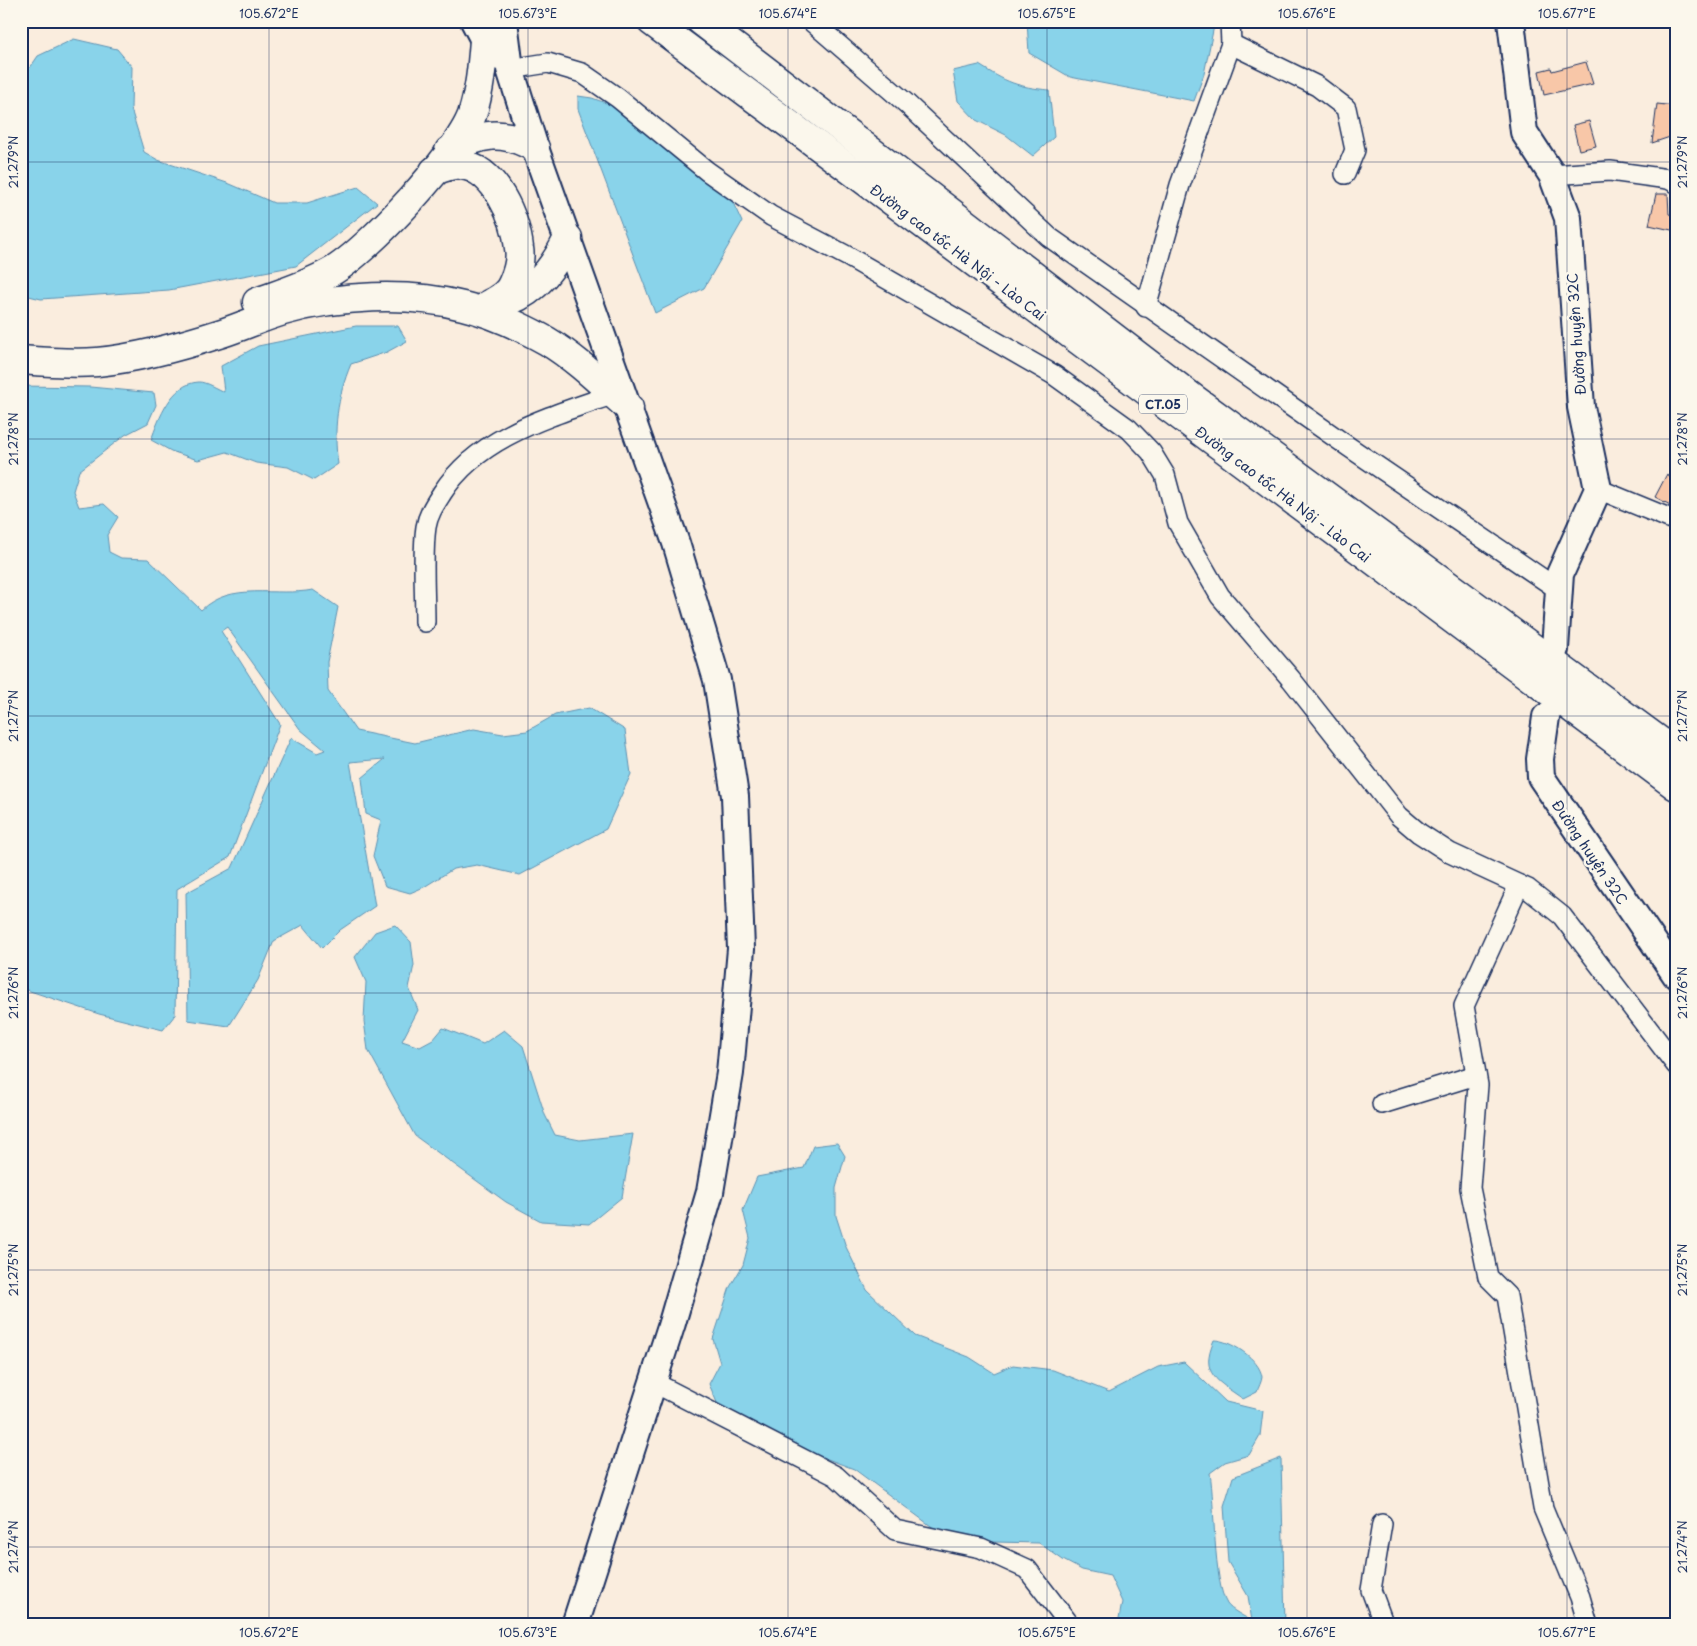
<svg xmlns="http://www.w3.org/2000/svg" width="1697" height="1646" viewBox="0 0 1697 1646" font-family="'Playpen Sans',sans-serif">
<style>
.water{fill:#89d3ea;stroke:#5d91b2}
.building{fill:#f8c7a8;stroke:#1b2f5e}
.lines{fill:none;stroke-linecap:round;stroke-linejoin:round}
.street-casing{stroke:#1b2f5e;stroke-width:22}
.secondary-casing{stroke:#1b2f5e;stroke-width:30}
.highway-casing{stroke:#1b2f5e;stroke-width:31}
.street{stroke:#fbf7ec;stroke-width:19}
.secondary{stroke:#fbf7ec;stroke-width:26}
.highway{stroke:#fbf7ec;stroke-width:28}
.ticks{fill:none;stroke:#1b2f5e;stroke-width:1;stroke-opacity:0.45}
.labels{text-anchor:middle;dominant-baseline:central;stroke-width:5;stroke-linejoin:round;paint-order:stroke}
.shield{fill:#fbf7ec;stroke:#5e6b89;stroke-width:1}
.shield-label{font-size:12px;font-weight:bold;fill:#1b2f5e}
.street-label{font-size:14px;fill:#1b2f5e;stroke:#fbf7ec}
.neatline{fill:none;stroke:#1b2f5e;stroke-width:2}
.ticks-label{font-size:12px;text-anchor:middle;fill:#1b2f5e}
</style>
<rect width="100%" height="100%" fill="#faedde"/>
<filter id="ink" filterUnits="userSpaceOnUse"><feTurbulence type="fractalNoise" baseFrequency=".02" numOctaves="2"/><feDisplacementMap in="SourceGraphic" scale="10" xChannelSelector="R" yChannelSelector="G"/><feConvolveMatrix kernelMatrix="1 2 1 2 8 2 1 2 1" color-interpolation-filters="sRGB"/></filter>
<g filter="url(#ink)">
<g class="water">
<path d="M1027 21H1215L1204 74 1194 101 1070 77 1029 53Z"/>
<path d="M74 39 117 49 132 67 131 109 144 152 158 160 230 184 274 203H307L358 187 377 203 296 266 169 290 41 299 21 294V81L38 56Z"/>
<path d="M979 65C1006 82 1017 87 1049 90L1054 137 1033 156 1006 135 976 120 958 101 953 71Z"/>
<path d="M578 96 592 98 614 106 728 192 742 222 704 288 655 313 578 109Z"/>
<path d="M356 326H398L407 341 387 352 351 364C337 397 333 430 338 464L314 480 288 467 256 463 227 452 198 460 171 451 151 440C159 419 171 383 199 382 206 382 217 389 224 392L221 366 258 346Z"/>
<path d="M21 386 90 387 154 393 156 405 148 423 125 435 79 471 73 491 79 507 104 504 118 517 107 535 109 552 121 558 148 559 201 610C231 581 276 597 313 590L338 607 327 662 328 691 356 731 415 743 474 729 503 734 527 731 555 715 589 708 625 730 631 774 606 829 520 875 477 865 453 869 424 887 410 893 385 886 373 856 381 820 366 814 362 778 385 759 350 762 375 906 340 930 322 948 303 925 274 941 258 980 229 1026 188 1020 186 893 232 868 291 738 317 753 325 750 300 729 227 627 221 631 280 724 230 857 177 889 175 1015 163 1030 99 1014 21 988Z"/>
<path d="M395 925 411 942 414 965 409 988 418 1010 402 1041 420 1047 433 1040 443 1028 483 1044 504 1030 523 1046 545 1115 555 1135 580 1140 633 1134 622 1197 589 1224 541 1221 506 1202 415 1136 368 1050 364 1021 366 982 355 957 375 932Z"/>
<path d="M837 1143 845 1156 836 1188V1216L846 1247 867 1290 915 1336 969 1357 994 1373 1013 1365 1053 1370 1109 1392 1158 1367 1184 1362 1226 1402 1263 1411 1260 1436 1249 1455 1225 1462 1210 1473C1215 1504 1213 1581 1227 1604 1231 1610 1245 1617 1252 1621L1248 1596 1228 1562 1224 1506 1233 1477 1281 1458 1285 1625H1118L1122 1602 1110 1576 1082 1570 1063 1560 1039 1543 994 1542 935 1529 854 1469 817 1455 718 1405 709 1384 720 1363 713 1339 730 1287 743 1265 750 1238 743 1210 757 1177 804 1168 813 1146Z"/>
<path d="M1214 1340C1230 1340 1260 1359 1262 1377 1262 1381 1258 1388 1257 1392L1243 1399C1218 1381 1199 1374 1214 1340Z"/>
</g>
<g class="building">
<path d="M1586 62 1593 84 1544 95 1539 71 1551 68 1552 71Z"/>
<path d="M1657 104 1676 106V135L1652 143Z"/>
<path d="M1589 121 1596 146 1579 150 1573 125Z"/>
<path d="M1656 194H1668L1669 214 1676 216V231L1649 225Z"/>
<path d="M1667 474 1676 481V508L1655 497Z"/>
</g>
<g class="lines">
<g class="street-casing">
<g id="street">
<path d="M811 21 907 104 1049 237 1349 447 1559 590"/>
<path d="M1231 44 1317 86 1346 108 1355 150 1345 174"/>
<path d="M510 69 548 63 582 73 618 98 707 171 771 216 847 256 1054 375 1129 429 1151 452 1165 475 1178 523 1220 596 1291 679 1399 816 1419 833 1450 853 1528 889 1562 916 1676 1065"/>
<path d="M1552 175 1610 171 1668 179 1676 183"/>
<path d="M1146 307 1180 185 1231 44 1230 21"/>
<path d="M1598 489 1676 521"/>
<path d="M425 622C425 594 422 553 426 527 428 514 435 504 442 493 479 435 552 416 614 394"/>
<path d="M1519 885 1464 1006 1478 1085 1470 1188 1488 1277 1507 1296 1543 1508 1580 1597 1588 1625"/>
<path d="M1382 1104 1476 1075"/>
<path d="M653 1382 836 1476 895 1530 981 1548 1027 1569 1070 1625"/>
<path d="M1382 1524 1371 1590 1384 1625"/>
</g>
</g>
<g class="secondary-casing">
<g id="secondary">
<path d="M474 21 484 40 499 57"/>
<path d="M504 21 510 69 535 148 676 543 717 680 735 796 741 949 730 1073 710 1192 672 1323 575 1625"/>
<path d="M1511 21 1524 132 1552 175 1568 218 1581 407 1598 489 1560 574 1555 649"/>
<path d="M1546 717 1540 759 1541 777 1676 975"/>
</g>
</g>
<g class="highway-casing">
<g id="highway">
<path d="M651 21 1676 786"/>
<path d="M701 21 1193 398 1676 753"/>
<path d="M449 151C481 133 503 129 535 148"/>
<path d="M434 171C442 168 452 164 461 165 495 168 516 219 519 248 521 259 517 273 513 282 509 294 498 299 488 305"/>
<path d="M257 302C282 293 308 285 331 272 368 251 458 154 472 115 480 90 482 66 484 40"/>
<path d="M498 304C532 297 554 268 568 238"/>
<path d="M21 360C46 362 73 364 97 362 140 358 182 346 222 333 243 326 263 317 283 311 337 295 409 292 463 306 492 313 522 327 547 341 577 359 603 385 629 408"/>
</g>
</g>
<use href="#street" class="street"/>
<use href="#secondary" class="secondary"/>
<use href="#highway" class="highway"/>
</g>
</g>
<path class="ticks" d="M269 21V1625M528 21V1625M788 21V1625M1047 21V1625M1307 21V1625M1567 21V1625M21 162H1676M21 439H1676M21 716H1676M21 993H1676M21 1270H1676M21 1547H1676"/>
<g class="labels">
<rect class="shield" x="1139" y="394.5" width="48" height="19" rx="4"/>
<g class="shield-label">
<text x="1163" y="404">CT.05</text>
</g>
<g class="street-label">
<text transform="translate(958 252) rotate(37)">Đường cao tốc Hà Nội - Lào Cai</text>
<text transform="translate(1576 334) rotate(-94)">Đường huyện 32C</text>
<text transform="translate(1283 494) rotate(37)">Đường cao tốc Hà Nội - Lào Cai</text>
<text transform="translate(1590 852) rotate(56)">Đường huyện 32C</text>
</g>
</g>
<rect width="1697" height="1646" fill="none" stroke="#fbf7ec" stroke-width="55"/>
<rect x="28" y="28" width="1642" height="1590" class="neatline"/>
<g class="ticks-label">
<text x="269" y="18">105.672°E</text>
<text x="528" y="18">105.673°E</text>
<text x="788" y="18">105.674°E</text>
<text x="1047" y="18">105.675°E</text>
<text x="1307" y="18">105.676°E</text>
<text x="1567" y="18">105.677°E</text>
<text transform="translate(14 162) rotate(-90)" y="4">21.279°N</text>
<text transform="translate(1683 162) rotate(-90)" y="4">21.279°N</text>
<text transform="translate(14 439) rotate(-90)" y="4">21.278°N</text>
<text transform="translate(1683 439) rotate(-90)" y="4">21.278°N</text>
<text transform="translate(14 716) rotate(-90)" y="4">21.277°N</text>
<text transform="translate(1683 716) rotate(-90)" y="4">21.277°N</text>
<text transform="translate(14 993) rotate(-90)" y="4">21.276°N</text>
<text transform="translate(1683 993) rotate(-90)" y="4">21.276°N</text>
<text transform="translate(14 1270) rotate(-90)" y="4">21.275°N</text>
<text transform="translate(1683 1270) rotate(-90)" y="4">21.275°N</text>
<text transform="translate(14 1547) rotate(-90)" y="4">21.274°N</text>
<text transform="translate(1683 1547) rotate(-90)" y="4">21.274°N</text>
<text x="269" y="1637">105.672°E</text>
<text x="528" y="1637">105.673°E</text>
<text x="788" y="1637">105.674°E</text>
<text x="1047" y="1637">105.675°E</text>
<text x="1307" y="1637">105.676°E</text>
<text x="1567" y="1637">105.677°E</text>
</g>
</svg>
